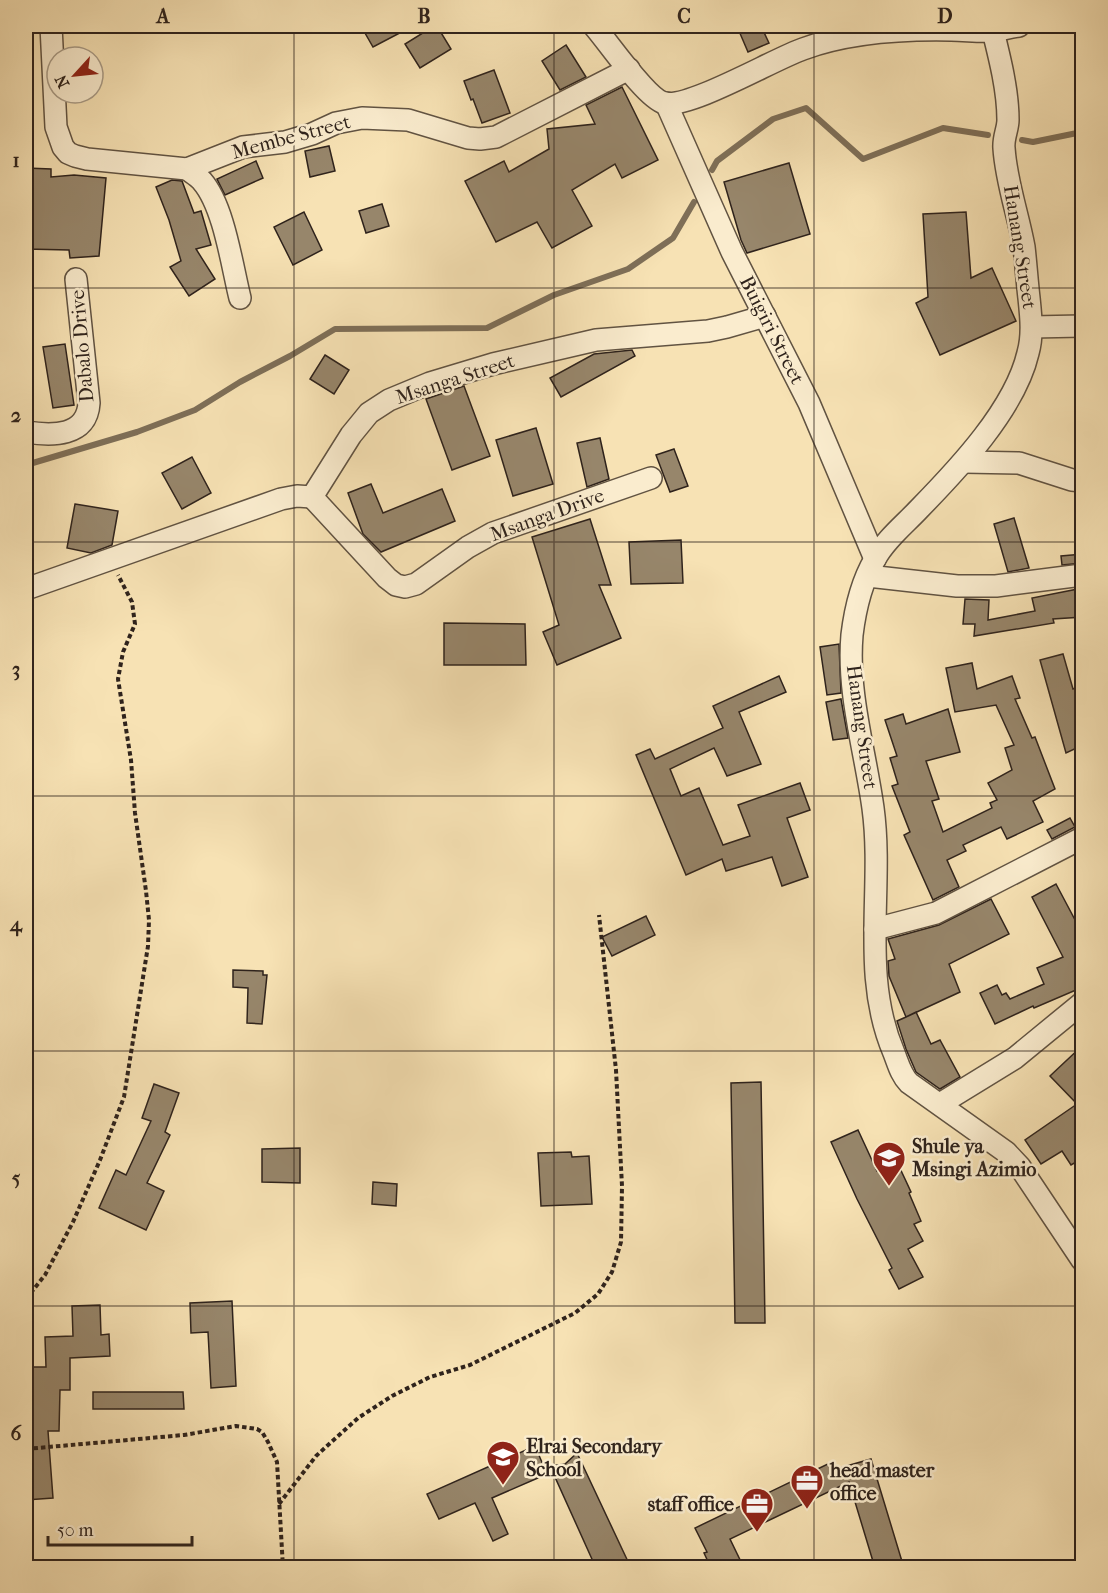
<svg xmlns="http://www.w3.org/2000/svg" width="1108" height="1593" viewBox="0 0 1108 1593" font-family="'IM FELL French Canon',serif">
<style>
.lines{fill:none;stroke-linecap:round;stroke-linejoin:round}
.stream{stroke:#7e6f58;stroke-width:6}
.building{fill:#97866b;stroke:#2f231c;stroke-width:1.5}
.minor-casing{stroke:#615342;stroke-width:24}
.path{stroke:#2f231c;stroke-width:4;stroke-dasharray:4.5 3;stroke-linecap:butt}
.minor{stroke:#faecce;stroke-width:21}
.grid{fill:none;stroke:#2f231c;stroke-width:1.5;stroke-opacity:0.55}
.labels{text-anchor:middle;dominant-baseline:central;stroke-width:5;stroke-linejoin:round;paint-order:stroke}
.street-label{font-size:20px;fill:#2f231c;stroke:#faecce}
.poi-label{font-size:20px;font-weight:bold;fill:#2f231c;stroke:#faecce;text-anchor:start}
.neatline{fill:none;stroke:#2f231c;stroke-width:2}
.grid-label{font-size:20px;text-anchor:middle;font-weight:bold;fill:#2f231c}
</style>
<rect width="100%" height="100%" fill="#f7e2b4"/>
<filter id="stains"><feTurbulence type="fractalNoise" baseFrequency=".00333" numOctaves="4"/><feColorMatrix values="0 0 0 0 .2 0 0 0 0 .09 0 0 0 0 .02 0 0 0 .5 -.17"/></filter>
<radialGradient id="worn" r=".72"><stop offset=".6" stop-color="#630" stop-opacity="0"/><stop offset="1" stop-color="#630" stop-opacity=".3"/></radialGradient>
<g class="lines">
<g class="stream">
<path d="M1022 140 1033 142 1082 132"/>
<path d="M712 170 717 161 773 119 806 108 863 159 943 128 988 135"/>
<path d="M26 465 137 432 195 410 240 382 290 356 335 329 487 328 554 295 628 269 673 238 694 202"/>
</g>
</g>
<g class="building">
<path d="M361 26H413L373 47Z"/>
<path d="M434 26H437L451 49 420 68 405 44Z"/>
<path d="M752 26H761L769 43 748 52 739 31Z"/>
<path d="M566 45 586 77 560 90 542 61Z"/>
<path d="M494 70 510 113 482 123 473 99 471 100 464 81Z"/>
<path d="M622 87 658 160 622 178 615 164 572 190 592 226 552 248 537 222 496 242 465 181 504 161 509 172 549 149 547 129 595 124 586 105Z"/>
<path d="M329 146 335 171 310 177 305 151Z"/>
<path d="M256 161 263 178 225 195 217 179Z"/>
<path d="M789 163 810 234 747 253 741 240 724 182Z"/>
<path d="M26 168 51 169V177L74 175 106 178 99 256 70 258 69 250 26 249Z"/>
<path d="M172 180 182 181 194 213 201 211 211 245 196 249 215 279 189 296 170 267 181 261 169 220 156 187Z"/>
<path d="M382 204 389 226 366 233 359 211Z"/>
<path d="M304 212 322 250 293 265 274 227Z"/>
<path d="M966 212 971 278 992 268 1016 321 940 355 916 303 928 297 923 214Z"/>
<path d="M65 344 74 405 53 408 43 347Z"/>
<path d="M632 350 635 356 561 397 550 378 594 354Z"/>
<path d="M325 355 349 370 334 394 310 379Z"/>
<path d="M464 386 490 456 452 470 426 399Z"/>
<path d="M536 428 553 484 513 496 496 440Z"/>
<path d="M600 438 609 479 587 487 577 443Z"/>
<path d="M674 449 688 486 670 492 656 455Z"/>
<path d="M192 457 211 493 182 509 162 473Z"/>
<path d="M371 484 383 513 442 489 455 521 381 552 363 534 348 493Z"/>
<path d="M75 504 118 511 112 545 91 553 67 548Z"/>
<path d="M1014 518 1029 568 1008 572 994 524Z"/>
<path d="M590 519 611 585H599L621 638 557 665 543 632 559 625 532 537Z"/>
<path d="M681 540 683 583 631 584 629 542Z"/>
<path d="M1083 554V563L1062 565 1061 556Z"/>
<path d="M1083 588V617L1053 619 1054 623 974 636 975 624H963L965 599 989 600 988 620 1035 611 1032 598Z"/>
<path d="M444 623 525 624 526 665H444Z"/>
<path d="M839 644 841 693 827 695 820 647Z"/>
<path d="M1063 654 1073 689 1083 685V745L1066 753 1040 660Z"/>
<path d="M972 663 977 689 1012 676 1020 698 1015 699 1032 738 1035 737 1055 789 1033 801 1043 822 1007 839 1001 827 963 845 966 851 947 860 959 887 933 900 904 835 910 832 892 786 898 784 890 758 897 756 885 720 903 714 906 724 948 709 960 752 926 761 939 799 932 801 943 832 992 808 990 803 997 800 988 783 1012 770 1005 748 1014 745 996 705 955 712 946 668Z"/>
<path d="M779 676 786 692 739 712 761 764 727 776 714 748 670 769 681 796 699 788 723 845 750 836 738 805 800 783 810 810 787 818 808 877 782 886 772 857 726 871 722 859 686 875 636 755 650 749 655 759 723 728 713 706Z"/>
<path d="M841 699 848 738 833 740 826 702Z"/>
<path d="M1070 818 1075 827 1052 839 1047 830Z"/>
<path d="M1056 884 1083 935V987L1034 1008 1033 1006 995 1024 980 993 997 985 1002 995 1006 993 1010 999 1044 984 1037 968 1063 957 1032 897Z"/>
<path d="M991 899 1009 934 949 964 960 992 906 1017 916 1012 931 1044 940 1040 960 1077 940 1089 916 1072 906 1049 897 1021 906 1017 889 976 888 961 895 959 888 939 939 925Z"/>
<path d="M646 916 655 935 612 956 602 937Z"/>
<path d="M233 970 263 971V975H267L262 1024 247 1023 248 988 233 987Z"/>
<path d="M1083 1045V1158L1071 1165 1062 1151 1041 1164 1025 1140 1077 1104 1050 1076Z"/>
<path d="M761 1082 765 1323H735L731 1083Z"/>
<path d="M154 1084 179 1093 165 1132 170 1135 147 1183 164 1191 146 1230 99 1208 116 1170 126 1175 151 1121 142 1118Z"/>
<path d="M858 1130 877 1171 897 1162 911 1192 909 1193 921 1221 914 1224 923 1241 908 1249 923 1277 899 1289 889 1270 892 1268 857 1199 831 1142Z"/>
<path d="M300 1148V1183L262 1182V1149Z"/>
<path d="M571 1152 572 1157 589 1156 592 1204 541 1206 538 1153Z"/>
<path d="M373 1182 397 1184 396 1206 372 1204Z"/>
<path d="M232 1301 236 1386 211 1388 208 1332 191 1333 190 1303Z"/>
<path d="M100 1305 101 1335 109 1334 110 1356 70 1358V1390H60L59 1431H48L53 1498 26 1500V1411L33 1412V1367H46L45 1337 73 1336 72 1306Z"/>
<path d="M93 1392H183L184 1409H93Z"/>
<path d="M535 1446 547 1474 492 1498 508 1534 493 1541 475 1503 439 1519 427 1494Z"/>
<path d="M577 1453 631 1568H596L550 1466 565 1464Z"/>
<path d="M871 1459 904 1568H875L849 1482 730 1539 744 1568H711L704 1553 707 1552 695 1528 832 1462 836 1469Z"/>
</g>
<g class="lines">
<g class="minor-casing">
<g id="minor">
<path d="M51 26 56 127 63 147 68 153 75 156 87 159 187 169 243 147 285 142 312 134 336 123 362 118 408 120 468 138 480 139 496 137 629 69"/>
<path d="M594 26C608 42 646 98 664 103 689 109 774 59 803 49 849 32 902 29 951 30 965 30 979 32 992 31 1001 30 1010 27 1019 26"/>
<path d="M993 31C1000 59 1008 91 1008 120 1008 129 1003 138 1004 148 1006 181 1018 214 1024 247 1026 264 1027 281 1029 298 1031 317 1033 335 1028 353 1015 409 958 469 919 509 905 524 885 540 875 559 862 581 855 610 852 635 847 693 865 750 873 808 884 889 860 974 894 1053 898 1063 901 1075 909 1083L1006 1152 1020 1167 1082 1260"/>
<path d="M666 103 732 252 809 403 875 559"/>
<path d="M187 169C192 173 198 176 202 181 224 206 232 266 240 298"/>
<path d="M1032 327 1082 326"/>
<path d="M26 432C52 436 87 437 89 403L76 279"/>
<path d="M964 462 1019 463 1072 480 1082 481"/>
<path d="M312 497 351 435 369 413 389 400 430 383 493 364 596 340 708 331 727 327 765 316"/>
<path d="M312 497 387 578 396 585 405 587 416 584 468 547 493 533 651 478"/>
<path d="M868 576 957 586H996L1082 575"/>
<path d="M26 589 281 499 297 496 312 497"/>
<path d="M875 929 936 913 1082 838"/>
<path d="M940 1104 1015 1058 1082 1003"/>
</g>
</g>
<g class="path">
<path d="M26 1299 45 1275 73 1222 100 1160 124 1097 148 946 149 920 146 891 135 813 131 760 118 679 123 652 135 624 132 602 118 575"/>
<path d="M26 1449 184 1435 236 1426 257 1429 262 1432 268 1442 277 1462 283 1568"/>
<path d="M279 1504 316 1456 358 1418 392 1396 430 1377 470 1365 575 1313 598 1294 612 1272 621 1242 622 1186 616 1070 599 915"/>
</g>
<use href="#minor" class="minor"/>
</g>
<path class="grid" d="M294 26V1568M554 26V1568M814 26V1568M26 288H1082M26 542H1082M26 796H1082M26 1051H1082M26 1306H1082"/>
<defs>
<g id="school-pin" transform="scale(1.725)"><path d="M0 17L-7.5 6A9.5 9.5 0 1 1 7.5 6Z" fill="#8f2418" stroke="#faecce"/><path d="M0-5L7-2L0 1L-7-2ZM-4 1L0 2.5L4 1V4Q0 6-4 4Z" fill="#fff"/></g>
<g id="office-pin" transform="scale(1.725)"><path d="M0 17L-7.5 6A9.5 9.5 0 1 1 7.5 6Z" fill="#8f2418" stroke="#faecce"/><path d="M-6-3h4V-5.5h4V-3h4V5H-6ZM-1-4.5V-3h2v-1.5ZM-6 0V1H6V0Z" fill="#fff"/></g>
</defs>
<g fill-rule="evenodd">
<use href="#school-pin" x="889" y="1158"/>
<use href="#school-pin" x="503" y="1457"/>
<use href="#office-pin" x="807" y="1481"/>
<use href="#office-pin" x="757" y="1504"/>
</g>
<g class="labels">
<g class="street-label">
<text transform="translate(291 137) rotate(-15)">Membe Street</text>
<text transform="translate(1020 247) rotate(81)">Hanang Street</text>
<text transform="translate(772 330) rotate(63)">Buigiri Street</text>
<text transform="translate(82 346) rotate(-95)">Dabalo Drive</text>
<text transform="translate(455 379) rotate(-18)">Msanga Street</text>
<text transform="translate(547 515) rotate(-20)">Msanga Drive</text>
<text transform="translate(862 727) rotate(82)">Hanang Street</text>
</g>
<g class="poi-label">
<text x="912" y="1146">Shule ya<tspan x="912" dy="23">Msingi Azimio</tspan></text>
<text x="526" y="1446">Elrai Secondary<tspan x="526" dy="23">School</tspan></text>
<text x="830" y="1470">head master<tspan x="830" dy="23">office</tspan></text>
<text x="734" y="1504" text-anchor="end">staff office</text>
</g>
</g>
<rect width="1108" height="1593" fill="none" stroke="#f7e2b4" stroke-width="66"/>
<g transform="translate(75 75) rotate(243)"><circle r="28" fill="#faecce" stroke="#a99c87" stroke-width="1.5"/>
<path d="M0-4.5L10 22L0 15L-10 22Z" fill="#8f2418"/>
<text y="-9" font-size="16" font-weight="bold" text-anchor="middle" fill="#2f231c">N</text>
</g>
<path d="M48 1536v9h144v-9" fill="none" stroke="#2f231c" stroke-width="3"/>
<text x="57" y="1536" font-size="18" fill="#2f231c" stroke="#faecce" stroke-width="4.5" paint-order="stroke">50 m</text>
<rect x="33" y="33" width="1042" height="1527" class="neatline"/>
<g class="grid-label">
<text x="163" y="23">A</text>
<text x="424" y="23">B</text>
<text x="684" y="23">C</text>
<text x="945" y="23">D</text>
<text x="16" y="167">1</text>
<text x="16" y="422">2</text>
<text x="16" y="676">3</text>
<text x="16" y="931">4</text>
<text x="16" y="1185">5</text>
<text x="16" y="1440">6</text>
</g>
<rect width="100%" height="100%" filter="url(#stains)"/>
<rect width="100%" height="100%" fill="url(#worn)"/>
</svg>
